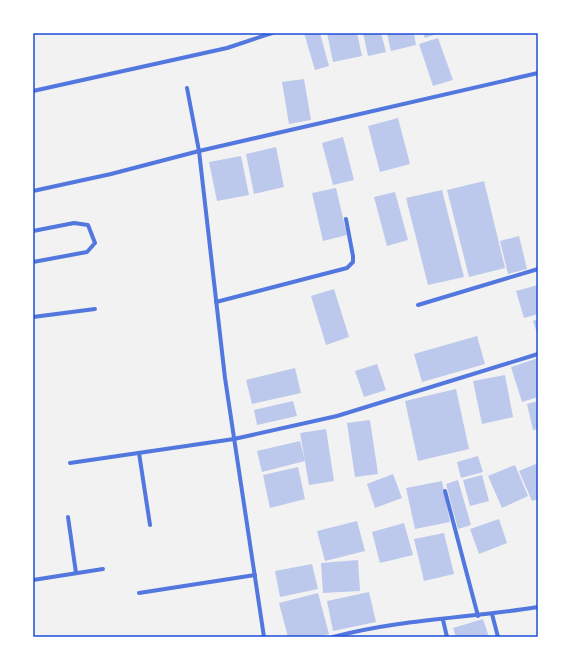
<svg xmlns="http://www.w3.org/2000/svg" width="571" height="670" viewBox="0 0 571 670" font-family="Karla,sans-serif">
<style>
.building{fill:#bdc9ec}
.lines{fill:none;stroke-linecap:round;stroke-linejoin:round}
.minor{stroke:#5277de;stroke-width:4}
.neatline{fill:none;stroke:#1d4ed8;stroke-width:1.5}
</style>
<rect width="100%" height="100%" fill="#f2f2f2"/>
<g class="building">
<path d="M304 33H320L329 66 315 70Z"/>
<path d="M327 33H357L362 56 333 62Z"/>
<path d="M363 33H381L386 52 368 56Z"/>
<path d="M387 33H414L416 45 391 51Z"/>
<path d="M423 33H439L425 38Z"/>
<path d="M438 38 453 80 433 86 419 44Z"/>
<path d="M304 79 311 120 289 124 282 82Z"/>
<path d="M398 118 410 164 380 172 368 126Z"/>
<path d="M343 137 354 180 333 185 322 143Z"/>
<path d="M276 147 284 187 254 194 246 154Z"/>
<path d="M241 156 249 195 217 201 209 162Z"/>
<path d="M484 181 505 268 469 277 447 190Z"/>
<path d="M336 188 347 235 323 241 312 193Z"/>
<path d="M442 190 464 277 428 285 406 198Z"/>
<path d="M395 192 408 240 387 246 374 197Z"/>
<path d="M519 236 527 269 508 274 500 241Z"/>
<path d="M538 285V314L524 318 516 291Z"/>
<path d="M334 289 349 337 326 345 311 296Z"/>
<path d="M538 319V336L533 321Z"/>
<path d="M477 336 485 364 422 382 414 354Z"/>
<path d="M538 358V397L522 402 511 367Z"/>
<path d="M377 364 386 390 364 397 355 371Z"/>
<path d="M295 368 301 393 252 404 246 380Z"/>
<path d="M505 375 513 417 482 424 473 381Z"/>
<path d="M456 389 469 449 418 461 405 401Z"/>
<path d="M293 401 297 416 257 425 254 410Z"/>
<path d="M538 401V429L533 430 527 404Z"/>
<path d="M370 420 378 474 355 477 347 423Z"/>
<path d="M326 429 334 481 309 485 300 433Z"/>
<path d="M300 441 305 461 262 472 257 451Z"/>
<path d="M478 456 483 472 461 478 457 462Z"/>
<path d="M538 463V499L532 501 519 471Z"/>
<path d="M515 465 528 496 502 508 488 476Z"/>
<path d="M298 467 305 499 270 508 263 475Z"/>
<path d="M393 474 402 498 375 508 367 484Z"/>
<path d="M482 475 489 501 470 506 463 480Z"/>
<path d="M458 480 471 525 458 529 446 484Z"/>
<path d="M442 481 450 522 415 529 406 488Z"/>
<path d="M499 519 507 543 479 554 470 529Z"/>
<path d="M357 521 365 551 325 561 317 531Z"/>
<path d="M404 523 413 555 380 563 372 532Z"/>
<path d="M444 533 454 574 424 581 414 539Z"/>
<path d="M358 560 360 591 323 593 321 563Z"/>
<path d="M312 564 318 589 280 597 275 571Z"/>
<path d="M369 592 376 622 333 631 327 601Z"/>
<path d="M318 593 329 634 317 637H288L279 603Z"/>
<path d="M483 619 489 637H456L453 628Z"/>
</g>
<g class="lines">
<g class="minor">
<path d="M187 88 199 151 225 378 264 637"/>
<path d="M33 91 227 48 272 33"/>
<path d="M33 191 111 174 199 151 538 73"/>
<path d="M33 231 74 223 88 225 95 243 87 252 33 262"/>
<path d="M216 302 347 268 353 262V256L346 219"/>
<path d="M418 305 538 269"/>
<path d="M33 317 95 309"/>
<path d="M139 453 150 525"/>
<path d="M70 463 234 439 337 416 538 354"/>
<path d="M445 491 478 616"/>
<path d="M68 517 76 573"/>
<path d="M33 580 103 569"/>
<path d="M139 593 255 575"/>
<path d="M492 614 498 637"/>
<path d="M443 620 447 637"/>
<path d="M333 637C400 619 470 618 538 607"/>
</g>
</g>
<rect width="571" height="670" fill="none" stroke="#ffffff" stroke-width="68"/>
<rect x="34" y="34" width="503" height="602" class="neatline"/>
</svg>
